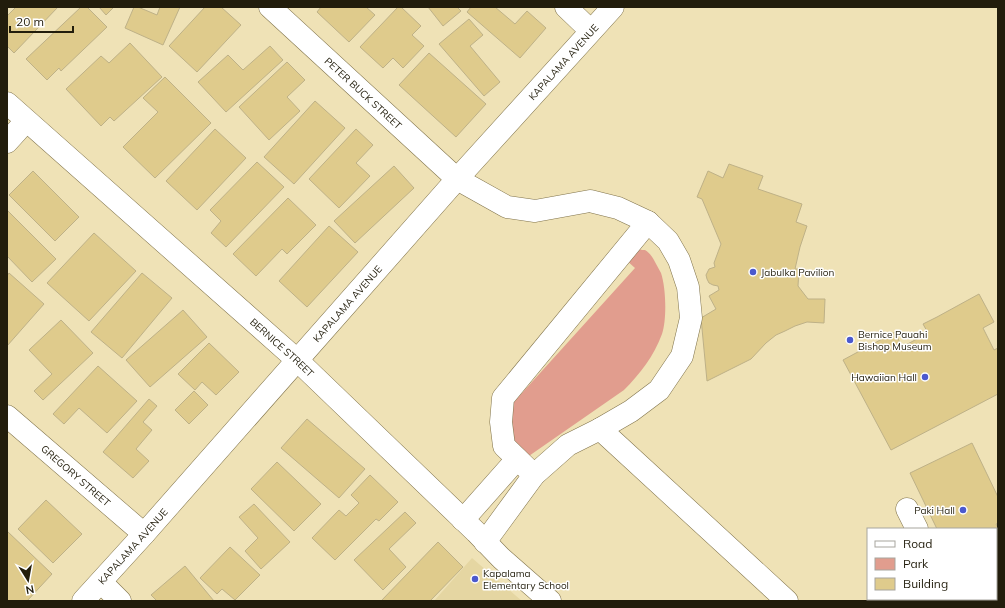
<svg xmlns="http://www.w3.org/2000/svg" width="1005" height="608" viewBox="0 0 1005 608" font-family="Mulish,sans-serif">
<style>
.built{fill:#e5d6a2}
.green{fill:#e19d8e}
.building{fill:#dfcb8c;stroke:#beb187}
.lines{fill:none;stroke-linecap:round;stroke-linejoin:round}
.minor-casing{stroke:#81744c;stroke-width:23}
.minor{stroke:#fff;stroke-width:22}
.poi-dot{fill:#4b59ce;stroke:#fff;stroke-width:1.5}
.labels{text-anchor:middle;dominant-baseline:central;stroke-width:3;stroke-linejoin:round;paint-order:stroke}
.street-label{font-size:10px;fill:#221d0c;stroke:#fff}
.poi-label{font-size:10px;fill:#221d0c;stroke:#fff;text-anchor:start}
</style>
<rect width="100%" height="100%" fill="#efe2b6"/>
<path class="built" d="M472 558 522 601H434Z"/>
<path class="green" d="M639 249C641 250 643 250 645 250 650 253 653 258 655 262 657 266 659 269 661 273 666 288 667 319 662 334 654 356 640 374 624 390L526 458 491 417 504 413 635 268 625 259Z"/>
<g class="building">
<path d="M16 7H58L14 53 7 46V16Z"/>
<path d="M81 7H87L107 27 61 71 59 68 47 80 26 59Z"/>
<path d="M99 7H114L106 15Z"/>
<path d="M134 7H138L157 15 160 7H180L163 45 125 28Z"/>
<path d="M205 7H221L241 25 197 72 169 46Z"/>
<path d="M321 7H366L375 15 349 42 317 12Z"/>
<path d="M398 7H401L421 26 412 35 424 46 403 68 393 58 383 68 360 47Z"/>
<path d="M428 7H457L461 11 443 26Z"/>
<path d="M471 7H495L515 24 527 11 546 28 520 58 467 12Z"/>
<path d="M469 19 483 35 470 46 500 82 484 96 439 44Z"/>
<path d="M130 43 162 77 114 121 110 117 101 126 66 89 101 56 109 63Z"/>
<path d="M270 46 283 60 226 112 198 82 228 55 243 70Z"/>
<path d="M429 53 486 104 456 137 399 85Z"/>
<path d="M287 62 305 80 287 97 300 111 269 140 239 107Z"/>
<path d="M165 77 211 123 155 178 123 147 158 112 143 98Z"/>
<path d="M315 101 345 128 294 184 264 157Z"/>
<path d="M215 129 246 158 197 210 166 181Z"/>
<path d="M356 129 373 145 356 163 370 176 339 208 309 179Z"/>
<path d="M257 162 284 187 226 247 211 233 221 221 210 210Z"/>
<path d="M729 164 763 176 758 189 802 204 796 222 807 226 800 247 795 269H799L798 286 808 299H825L824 323 807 322 795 326 785 331 776 335 766 343 751 359 707 381 701 318 716 309 709 296 719 290 718 286 713 285 709 283 707 279 706 275 709 269 715 267 714 263 721 244 702 199 697 197 708 171 723 178Z"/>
<path d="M394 166 414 188 355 243 334 221Z"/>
<path d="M33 171 79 217 55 241 9 195Z"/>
<path d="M288 198 316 225 287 254 282 249 256 276 233 254Z"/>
<path d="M7 210 56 259 32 282 7 256Z"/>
<path d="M329 226 358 252 307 307 279 281Z"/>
<path d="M94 233 136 271 89 321 47 283Z"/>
<path d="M9 273 44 304 7 346V276Z"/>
<path d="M142 273 172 298 122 358 91 332Z"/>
<path d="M979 294 994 322 983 328 994 350 998 348V394L891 450 843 360 895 332 902 347 928 333 923 324 937 317Z"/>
<path d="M183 310 207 337 150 387 126 360Z"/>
<path d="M61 320 93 353 43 400 34 391 52 374 29 350Z"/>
<path d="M209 343 239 372 216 395 202 382 195 390 178 374Z"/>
<path d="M98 366 137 401 107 433 79 408 64 424 53 414Z"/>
<path d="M194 391 208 405 189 424 175 410Z"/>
<path d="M149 399 157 406 143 422 152 430 136 449 149 461 133 478 103 452Z"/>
<path d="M307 419 365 469 339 498 281 448Z"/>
<path d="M972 443 998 497V523L996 524 998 528V579L996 580V529H937L910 473Z"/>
<path d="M277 462 321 504 294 531 251 489Z"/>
<path d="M370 475 398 502 379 521 376 519 335 560 312 538 339 510 346 516 359 503 351 495Z"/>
<path d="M46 500 82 534 53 563 18 529Z"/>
<path d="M254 504 290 542 261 569 245 551 258 538 239 517Z"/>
<path d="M405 512 416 523 389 549 406 567 383 590 354 560Z"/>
<path d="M7 531 52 574 27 601H7Z"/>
<path d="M438 542 463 567 430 601H381Z"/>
<path d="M230 547 260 575 235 600 222 589 217 594 200 578Z"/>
<path d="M185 566 214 601H157L151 595Z"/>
<path d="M998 579V601H975L974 599H996V580Z"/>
</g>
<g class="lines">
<g class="minor-casing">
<g id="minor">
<path id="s1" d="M270 7 457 179 507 207 535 211 590 201 618 208 648 222 668 241 679 260 688 287 691 318 682 356 659 390 631 411 600 429 568 445 534 475 485 542"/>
<path d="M566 7 591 31"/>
<path id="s2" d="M7 103 297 360 476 532 501 558 550 601"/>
<path d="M7 142 26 121"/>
<path id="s3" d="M7 416 144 534"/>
<path d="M600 429 787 601"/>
<path d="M534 475 504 446 501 422 503 398 648 222"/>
<path d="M907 509 917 529"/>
<path d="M463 520 517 459"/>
<path d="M101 582 120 601"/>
<path d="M956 599 957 601"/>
<path id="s4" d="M83 601 144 534 457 179 613 7"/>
</g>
</g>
<use href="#minor" class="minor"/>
</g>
<g class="poi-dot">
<circle cx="753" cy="272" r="4"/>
<circle cx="850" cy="340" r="4"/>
<circle cx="925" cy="377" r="4"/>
<circle cx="963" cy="510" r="4"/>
<circle cx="475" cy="579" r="4"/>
</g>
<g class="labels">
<g class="street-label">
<text stroke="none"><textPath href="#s4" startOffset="722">KAPALAMA AVENUE</textPath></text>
<text stroke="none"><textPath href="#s1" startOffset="127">PETER BUCK STREET</textPath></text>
<text stroke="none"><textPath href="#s4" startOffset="398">KAPALAMA AVENUE</textPath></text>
<text stroke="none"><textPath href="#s2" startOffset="368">BERNICE STREET</textPath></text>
<text stroke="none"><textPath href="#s3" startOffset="91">GREGORY STREET</textPath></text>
<text stroke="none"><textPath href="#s4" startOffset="74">KAPALAMA AVENUE</textPath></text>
</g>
<g class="poi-label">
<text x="761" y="272">Jabulka Pavilion</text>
<text x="858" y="334">Bernice Pauahi<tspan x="858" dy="12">Bishop Museum</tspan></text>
<text x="917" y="377" text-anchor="end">Hawaiian Hall</text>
<text x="955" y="510" text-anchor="end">Paki Hall</text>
<text x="483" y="573">Kapalama<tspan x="483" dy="12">Elementary School</tspan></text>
</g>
</g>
<rect width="1005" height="608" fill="none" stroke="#221d0c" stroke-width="16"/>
<rect x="867" y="528" width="130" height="72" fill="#ffffff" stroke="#a7a59e"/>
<rect x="875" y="541" width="20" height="6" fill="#ffffff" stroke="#a7a59e"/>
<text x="903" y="548" font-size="12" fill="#221d0c">Road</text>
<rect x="875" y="558" width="20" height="12" fill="#e19d8e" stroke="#a7a59e"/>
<text x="903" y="568" font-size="12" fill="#221d0c">Park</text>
<rect x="875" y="578" width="20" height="12" fill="#dfcb8c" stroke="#a7a59e"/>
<text x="903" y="588" font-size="12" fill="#221d0c">Building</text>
<g transform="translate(28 580) rotate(169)" stroke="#ffffff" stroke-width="3" paint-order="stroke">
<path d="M0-3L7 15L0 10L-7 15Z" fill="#221d0c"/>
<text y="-6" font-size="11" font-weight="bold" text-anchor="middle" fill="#221d0c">N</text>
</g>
<path d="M10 26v6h63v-6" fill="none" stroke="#221d0c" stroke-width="2"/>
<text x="16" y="26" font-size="12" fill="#221d0c" stroke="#ffffff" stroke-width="3" paint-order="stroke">20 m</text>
</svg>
